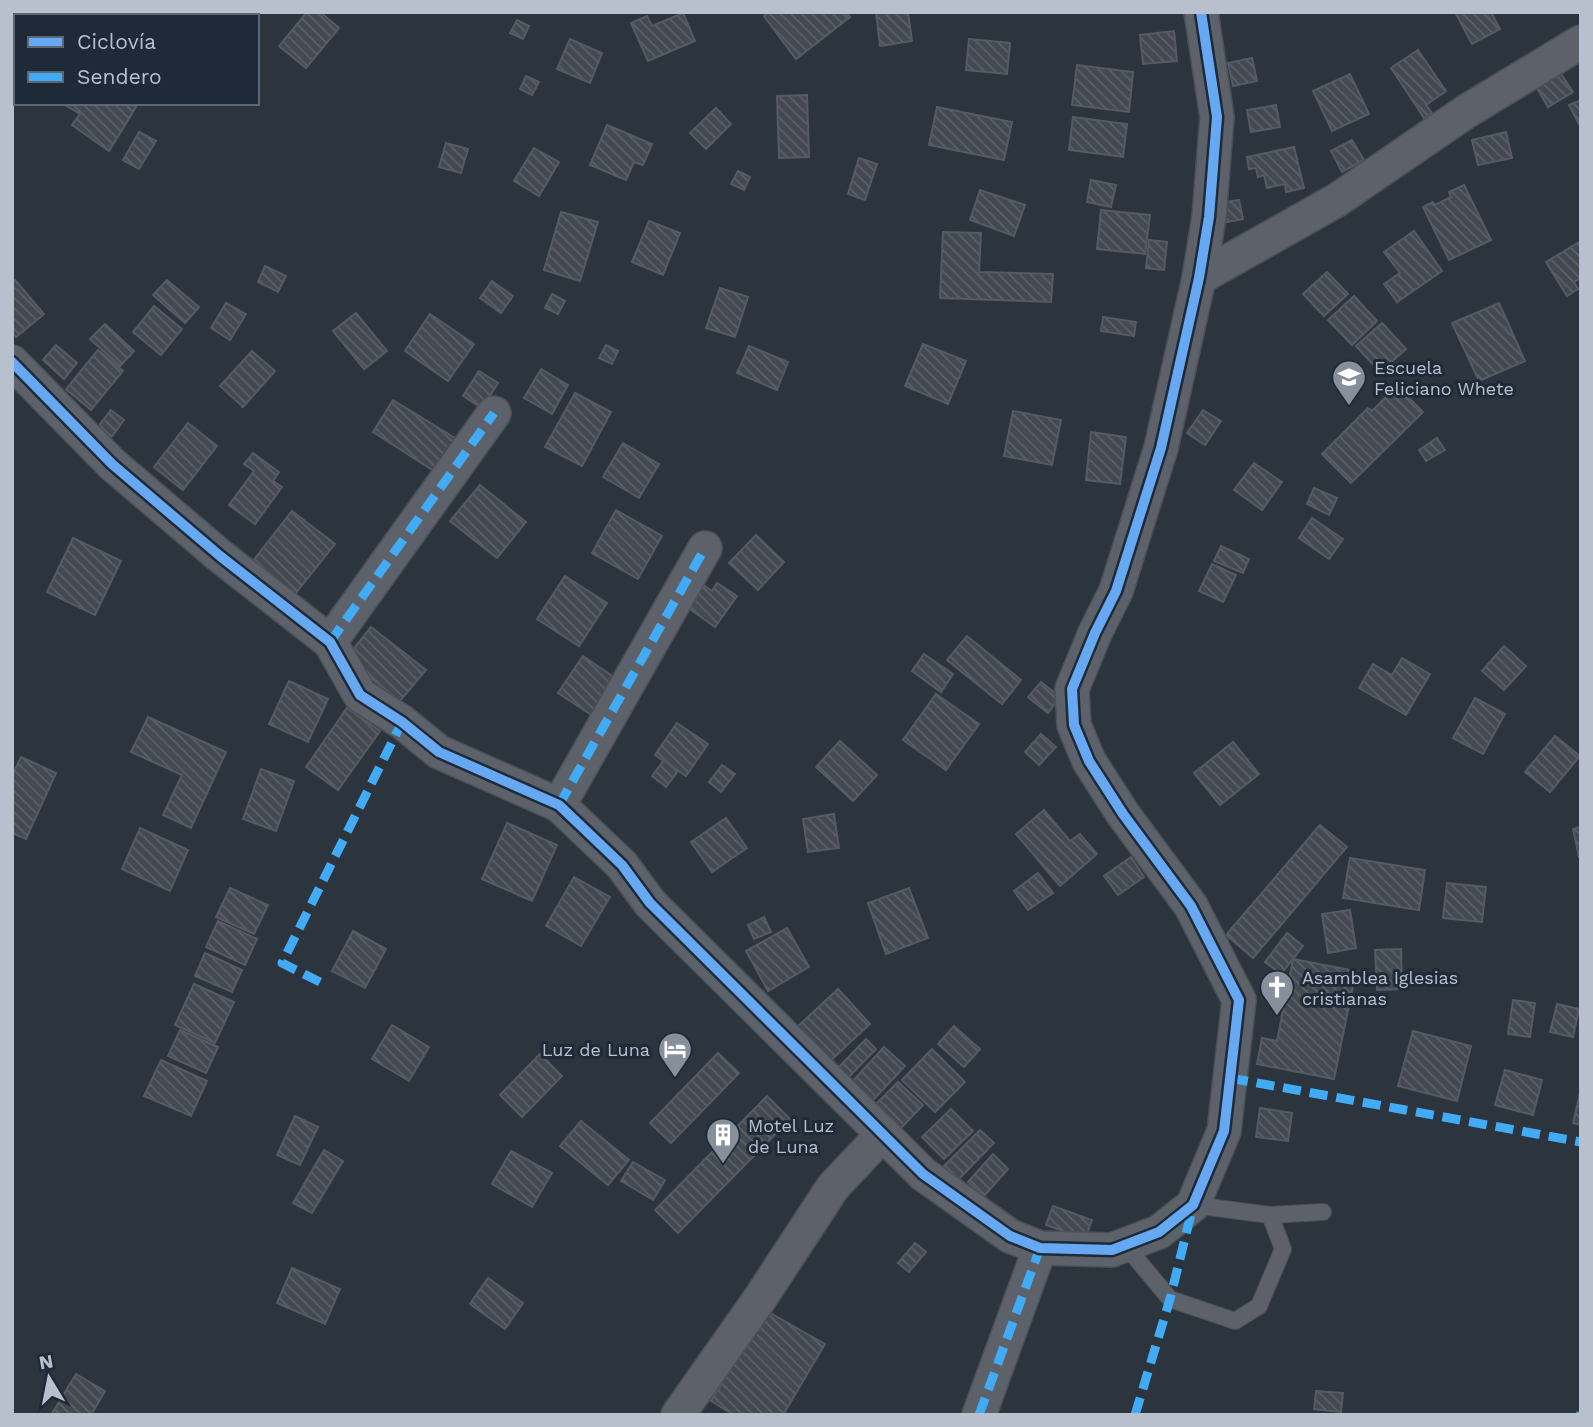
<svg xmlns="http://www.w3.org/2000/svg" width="1593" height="1427" viewBox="0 0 1593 1427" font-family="'Work Sans',sans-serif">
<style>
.building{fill:url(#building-back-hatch);stroke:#555b64;stroke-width:2}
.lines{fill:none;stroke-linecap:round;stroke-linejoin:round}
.lane-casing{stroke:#4b5057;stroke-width:18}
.street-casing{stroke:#4b5057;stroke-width:36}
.lane{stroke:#5d626a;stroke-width:16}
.street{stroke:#5d626a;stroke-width:33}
.quiet{stroke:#42abf6;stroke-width:9;stroke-dasharray:18 9;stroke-linecap:butt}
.cycleway-casing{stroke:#1f2a38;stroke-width:15}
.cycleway{stroke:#66a8f1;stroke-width:10}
.labels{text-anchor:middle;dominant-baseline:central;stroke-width:6;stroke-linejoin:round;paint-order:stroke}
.poi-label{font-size:18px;fill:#b8c0cd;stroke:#1f2a38;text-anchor:start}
</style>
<defs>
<pattern id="building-back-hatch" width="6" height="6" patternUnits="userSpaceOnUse" patternTransform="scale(1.75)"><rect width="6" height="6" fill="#434951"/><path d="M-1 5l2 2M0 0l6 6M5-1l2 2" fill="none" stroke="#5c6169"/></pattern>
</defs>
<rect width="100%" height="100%" fill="#2c343d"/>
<g class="building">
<path d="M307 12H320L339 28 306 68 279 46Z"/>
<path d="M768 12H846L850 17 796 59 764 16Z"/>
<path d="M876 12H908L912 41 880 46Z"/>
<path d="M1455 12H1491L1500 29 1472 44Z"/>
<path d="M683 13 695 41 648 61 631 23 647 16 652 26Z"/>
<path d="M517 20 529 26 523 39 510 33Z"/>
<path d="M1174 31 1177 61 1143 64 1140 35Z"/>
<path d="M570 39 602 53 590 83 557 69Z"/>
<path d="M969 39 1010 43 1007 74 966 70Z"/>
<path d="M1418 50 1446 91 1426 105 1432 113 1424 118 1391 68Z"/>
<path d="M1252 58 1257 81 1233 86 1228 63Z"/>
<path d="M1077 65 1133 72 1129 112 1072 105Z"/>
<path d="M1558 69 1573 92 1548 107 1534 83Z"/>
<path d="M1350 74 1369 114 1332 131 1313 91Z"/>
<path d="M526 76 539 82 532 95 520 89Z"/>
<path d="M807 95 809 157 779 158 777 96Z"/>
<path d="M1581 100V128L1569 105Z"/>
<path d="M62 103H130L136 107 109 151 72 125 80 114Z"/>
<path d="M1276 105 1280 127 1251 132 1247 110Z"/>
<path d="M937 107 1012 122 1004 160 929 145Z"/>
<path d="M716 108 731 124 706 149 690 133Z"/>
<path d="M1073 117 1127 124 1123 157 1069 150Z"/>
<path d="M607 125 652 144 643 165 634 162 626 180 590 165Z"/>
<path d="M139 132 156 141 139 169 123 160Z"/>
<path d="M1506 132 1512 158 1478 165 1472 140Z"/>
<path d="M1352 140 1364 160 1342 172 1331 151Z"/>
<path d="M446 143 468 149 461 173 439 167Z"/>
<path d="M1294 147 1304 188 1286 192 1285 184 1267 188 1264 175 1258 177 1256 168 1249 169 1247 157Z"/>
<path d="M534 148 559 162 539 196 514 181Z"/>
<path d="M859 158 877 164 865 200 848 194Z"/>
<path d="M738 171 750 177 744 190 731 184Z"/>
<path d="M1091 180 1116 185 1111 207 1087 202Z"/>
<path d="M1464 185 1491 240 1449 260 1423 207 1433 202 1435 205 1451 197 1449 192Z"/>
<path d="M980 190 1025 205 1014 236 970 220Z"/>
<path d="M1239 200 1243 219 1222 223 1219 203Z"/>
<path d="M1101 210 1150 215 1145 254 1097 249Z"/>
<path d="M561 212 598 222 580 281 544 270Z"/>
<path d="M649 221 680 233 663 275 632 262Z"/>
<path d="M1414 231 1442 271 1397 302 1384 284 1400 273 1384 252Z"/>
<path d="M943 232 981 233 979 272 1053 274 1051 302 940 298Z"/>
<path d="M1149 240 1167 242 1164 270 1146 268Z"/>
<path d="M1581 241V278L1574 282 1578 289 1567 296 1546 262Z"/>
<path d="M265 266 286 276 278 292 258 282Z"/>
<path d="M1327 272 1348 294 1324 316 1303 294Z"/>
<path d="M15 280 44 314 16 337 12 332V283Z"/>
<path d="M167 280 199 307 185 323 153 295Z"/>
<path d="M492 281 513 296 501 313 480 298Z"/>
<path d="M720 288 748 297 735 337 706 328Z"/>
<path d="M552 294 565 301 558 314 545 308Z"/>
<path d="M1354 296 1377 321 1352 345 1328 320Z"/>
<path d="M226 303 246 314 230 340 211 328Z"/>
<path d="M1499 303 1525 361 1479 381 1452 323Z"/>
<path d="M154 306 182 329 161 355 133 332Z"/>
<path d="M356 313 387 351 364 369 333 331Z"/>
<path d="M430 314 474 344 448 381 405 351Z"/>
<path d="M1103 317 1136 322 1134 336 1101 331Z"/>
<path d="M1382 323 1406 349 1380 372 1356 346Z"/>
<path d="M105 324 134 351 120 366 90 339Z"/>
<path d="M923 344 966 361 948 404 905 386Z"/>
<path d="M56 345 77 363 64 379 43 360Z"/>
<path d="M606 345 618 351 612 364 599 358Z"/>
<path d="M749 346 788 362 777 390 737 373Z"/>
<path d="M98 350 123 371 91 410 66 389Z"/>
<path d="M252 351 275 371 243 407 220 386Z"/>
<path d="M541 369 568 385 552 414 524 398Z"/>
<path d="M479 371 498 383 482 408 463 396Z"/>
<path d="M1397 386 1423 412 1351 483 1322 454 1368 408 1372 411Z"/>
<path d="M575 393 611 412 582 466 545 447Z"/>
<path d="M393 400 455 438 434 471 373 432Z"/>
<path d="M111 410 124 420 110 439 97 428Z"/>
<path d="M1203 410 1221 421 1205 445 1187 433Z"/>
<path d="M1013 411 1061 420 1052 465 1004 456Z"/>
<path d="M188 423 217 446 183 490 154 467Z"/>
<path d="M1091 432 1126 437 1120 484 1086 480Z"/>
<path d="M1437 438 1445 450 1426 461 1419 450Z"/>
<path d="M623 443 659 464 639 498 603 477Z"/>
<path d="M253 453 279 472 273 481 282 487 255 524 229 505 254 471 244 464Z"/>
<path d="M1254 463 1282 482 1262 510 1234 490Z"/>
<path d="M480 485 526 522 497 558 450 521Z"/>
<path d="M1314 488 1337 498 1329 515 1307 504Z"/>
<path d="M616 510 662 536 638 579 592 553Z"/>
<path d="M292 511 335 544 295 594 253 561Z"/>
<path d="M1312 518 1343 539 1329 559 1299 538Z"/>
<path d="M756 535 784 562 758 590 729 563Z"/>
<path d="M73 538 121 561 95 615 47 592Z"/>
<path d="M1221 546 1249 559 1243 573 1214 561Z"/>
<path d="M1212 564 1236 575 1223 602 1199 591Z"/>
<path d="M565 576 607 603 579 646 537 619Z"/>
<path d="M717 583 737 596 715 627 687 607 702 584 712 591Z"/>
<path d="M371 627 426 670 400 701 346 658Z"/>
<path d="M967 636 1021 680 1002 704 947 660Z"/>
<path d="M1504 646 1526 666 1504 690 1482 671Z"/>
<path d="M924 654 953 674 941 692 912 671Z"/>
<path d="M583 656 618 680 593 716 558 693Z"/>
<path d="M1402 658 1430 674 1406 715 1359 688 1373 664 1392 675Z"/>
<path d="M289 681 328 699 308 742 269 724Z"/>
<path d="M1041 682 1060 697 1048 713 1028 697Z"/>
<path d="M936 694 979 724 946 770 903 740Z"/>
<path d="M1475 698 1505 714 1483 754 1453 738Z"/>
<path d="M347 708 380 731 338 790 306 767Z"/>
<path d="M148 717 226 752 191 828 163 815 182 775 131 752Z"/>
<path d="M677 723 708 744 686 776 655 755Z"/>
<path d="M1041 734 1056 747 1039 765 1025 752Z"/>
<path d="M1555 736 1580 756 1550 792 1525 772Z"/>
<path d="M840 741 877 775 853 801 816 767Z"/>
<path d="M1233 742 1259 774 1220 805 1194 773Z"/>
<path d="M21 757 56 773 26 839 12 833V776Z"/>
<path d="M664 760 678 771 666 787 652 776Z"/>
<path d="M722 765 735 774 721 792 709 782Z"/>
<path d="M261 769 294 781 276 831 243 819Z"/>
<path d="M1044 810 1070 841 1080 834 1097 854 1060 886 1016 834Z"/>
<path d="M834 814 839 848 808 852 803 819Z"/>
<path d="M726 818 747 848 712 872 691 842Z"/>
<path d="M507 823 557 845 532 901 482 879Z"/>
<path d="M1320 825 1347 847 1253 958 1226 935Z"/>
<path d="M1581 827V857H1579L1573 829Z"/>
<path d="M140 828 188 850 170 891 122 869Z"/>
<path d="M1131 857 1144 877 1118 895 1104 876Z"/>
<path d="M1350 858 1425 870 1419 910 1343 898Z"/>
<path d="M1038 873 1053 893 1028 910 1014 891Z"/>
<path d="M574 877 610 897 581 946 546 926Z"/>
<path d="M1447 883 1486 887 1482 922 1443 918Z"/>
<path d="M230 888 268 905 254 934 216 917Z"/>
<path d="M909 888 928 938 886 954 868 903Z"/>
<path d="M1350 910 1356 948 1328 953 1322 914Z"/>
<path d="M764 917 771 932 754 939 748 925Z"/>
<path d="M218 921 257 939 245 965 206 947Z"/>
<path d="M787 928 809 967 768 991 746 951Z"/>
<path d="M353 931 386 949 365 988 332 971Z"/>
<path d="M1287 933 1303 946 1281 974 1265 962Z"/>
<path d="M1401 949 1402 989 1377 990 1375 950Z"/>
<path d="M205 953 242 970 232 992 195 976Z"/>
<path d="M1293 959 1356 971 1334 1079 1257 1064 1262 1038 1277 1041Z"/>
<path d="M194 984 234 1002 215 1043 175 1025Z"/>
<path d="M838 989 870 1024 829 1062 797 1027Z"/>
<path d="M1513 1000 1535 1003 1530 1037 1508 1034Z"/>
<path d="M1557 1004 1579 1009 1573 1037 1550 1032Z"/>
<path d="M392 1025 429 1047 409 1081 372 1059Z"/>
<path d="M954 1026 980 1049 964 1067 938 1044Z"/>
<path d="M180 1030 218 1047 206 1073 168 1056Z"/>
<path d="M1413 1031 1471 1046 1457 1101 1398 1086Z"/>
<path d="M866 1039 876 1049 845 1081 835 1071Z"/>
<path d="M884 1047 905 1066 872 1101 852 1082Z"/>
<path d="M932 1049 965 1082 935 1112 902 1080Z"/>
<path d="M718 1053 739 1073 671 1143 650 1123Z"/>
<path d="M540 1054 562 1076 522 1117 500 1095Z"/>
<path d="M161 1060 207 1081 191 1116 144 1096Z"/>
<path d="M1505 1070 1542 1080 1533 1115 1495 1105Z"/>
<path d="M898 1082 923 1105 901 1128 876 1104Z"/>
<path d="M1581 1089V1125L1573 1123Z"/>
<path d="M767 1096 790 1119 678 1233 655 1210Z"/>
<path d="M1260 1108 1292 1113 1288 1141 1256 1137Z"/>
<path d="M951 1109 973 1131 944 1159 922 1137Z"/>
<path d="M295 1116 318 1127 300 1165 277 1155Z"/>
<path d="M581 1121 629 1160 608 1185 560 1146Z"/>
<path d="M980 1130 994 1143 953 1185 939 1171Z"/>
<path d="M324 1150 343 1161 312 1213 293 1203Z"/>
<path d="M511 1151 552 1173 532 1207 492 1184Z"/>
<path d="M993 1154 1008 1169 984 1196 968 1182Z"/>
<path d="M633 1162 665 1180 653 1200 621 1181Z"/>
<path d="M1053 1206 1092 1220 1085 1239 1046 1225Z"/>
<path d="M915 1243 926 1252 909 1272 898 1263Z"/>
<path d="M292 1268 340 1289 325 1324 277 1303Z"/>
<path d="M488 1278 523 1303 505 1329 470 1304Z"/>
<path d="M765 1310 825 1344 783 1415H734L711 1401Z"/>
<path d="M76 1374 105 1391 91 1415H51Z"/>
<path d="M1316 1391 1343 1393 1341 1412 1314 1409Z"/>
</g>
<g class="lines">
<g class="lane-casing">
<g id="lane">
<path d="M1193 1205 1270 1215 1323 1212"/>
<path d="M1125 1245 1170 1299 1235 1321 1259 1306 1283 1249 1270 1215"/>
</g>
</g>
<g class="street-casing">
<g id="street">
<path d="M1199 278 1337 200 1467 111 1581 42"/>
<path d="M12 362 112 464 220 556 330 642 360 695 402 722 439 752 559 805 622 865 650 903 923 1174 1010 1236 1040 1248 1112 1250 1159 1232 1193 1205 1224 1131 1239 1000 1191 906 1123 814 1089 761 1074 725 1072 689 1095 633 1116 591 1161 448 1199 278 1209 217 1217 117 1201 12"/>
<path d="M330 642 494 413"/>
<path d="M559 805 705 548"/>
<path d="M678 1415 761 1297 833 1187 883 1134"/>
<path d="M979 1415 1040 1248"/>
</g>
</g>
<use href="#lane" class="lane"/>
<use href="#street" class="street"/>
<g class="quiet">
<path d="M330 642 494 413"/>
<path d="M559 805 705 548"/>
<path d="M320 982 282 963 402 722"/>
<path d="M1230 1078 1581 1142"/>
<path d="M979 1415 1040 1248"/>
<path d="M1135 1415 1170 1299 1193 1206"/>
<path d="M1580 1415 1581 1413"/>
</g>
<g class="cycleway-casing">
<path id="cycleway" d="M12 362 112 464 220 556 330 642 360 695 402 722 439 752 559 805 622 865 650 903 923 1174 1010 1236 1040 1248 1112 1250 1159 1232 1193 1205 1224 1131 1239 1000 1191 906 1123 814 1089 761 1074 725 1072 689 1095 633 1116 591 1161 448 1199 278 1209 217 1217 117 1201 12"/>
</g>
<use href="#cycleway" class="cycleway"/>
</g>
<defs>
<g id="school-pin" transform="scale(1.75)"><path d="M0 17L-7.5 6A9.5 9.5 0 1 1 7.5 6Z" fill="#878f9b" stroke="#1f2a38"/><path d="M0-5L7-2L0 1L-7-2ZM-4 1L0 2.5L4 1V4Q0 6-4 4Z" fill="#fff"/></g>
<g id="church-pin" transform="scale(1.75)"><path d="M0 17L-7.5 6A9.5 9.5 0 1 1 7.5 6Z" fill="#878f9b" stroke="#1f2a38"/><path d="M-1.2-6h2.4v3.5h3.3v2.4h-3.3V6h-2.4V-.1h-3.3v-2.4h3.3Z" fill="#fff"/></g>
<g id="hotel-pin" transform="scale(1.75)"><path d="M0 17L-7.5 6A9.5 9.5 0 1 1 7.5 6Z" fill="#878f9b" stroke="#1f2a38"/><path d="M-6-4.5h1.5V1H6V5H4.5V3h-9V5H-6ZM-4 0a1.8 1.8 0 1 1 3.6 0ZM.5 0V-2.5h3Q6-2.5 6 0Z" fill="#fff"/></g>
<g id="building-pin" transform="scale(1.75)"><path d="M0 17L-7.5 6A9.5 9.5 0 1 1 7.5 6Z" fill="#878f9b" stroke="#1f2a38"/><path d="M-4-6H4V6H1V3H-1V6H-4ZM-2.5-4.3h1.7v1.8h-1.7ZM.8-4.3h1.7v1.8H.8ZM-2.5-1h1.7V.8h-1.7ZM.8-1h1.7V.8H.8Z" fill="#fff"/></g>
</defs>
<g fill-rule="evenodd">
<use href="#school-pin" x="1349" y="377"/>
<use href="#church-pin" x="1277" y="987"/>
<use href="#hotel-pin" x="675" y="1049"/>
<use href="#building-pin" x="723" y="1135"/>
</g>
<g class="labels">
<g class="poi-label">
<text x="1374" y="367">Escuela<tspan x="1374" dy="21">Feliciano Whete</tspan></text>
<text x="1302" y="977">Asamblea Iglesias<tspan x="1302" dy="21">cristianas</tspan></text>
<text x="650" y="1049" text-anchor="end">Luz de Luna</text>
<text x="748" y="1125">Motel Luz<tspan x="748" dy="21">de Luna</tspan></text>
</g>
</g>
<rect width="1593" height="1427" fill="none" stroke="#b8c0cd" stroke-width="28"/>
<rect x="14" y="14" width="245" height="91" fill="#1f2a38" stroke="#5c6674" stroke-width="2"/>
<rect x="28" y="37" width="35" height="10" fill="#66a8f1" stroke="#5c6674" stroke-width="2"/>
<text x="77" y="49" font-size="21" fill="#b8c0cd">Ciclovía</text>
<rect x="28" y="72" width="35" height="10" fill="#42abf6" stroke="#5c6674" stroke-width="2"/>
<text x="77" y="84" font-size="21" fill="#b8c0cd">Sendero</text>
<g transform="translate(49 1378) rotate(350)" stroke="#1f2a38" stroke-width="5" paint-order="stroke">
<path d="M0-5L12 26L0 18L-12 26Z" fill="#b8c0cd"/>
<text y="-10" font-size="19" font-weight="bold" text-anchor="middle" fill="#b8c0cd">N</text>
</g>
</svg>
